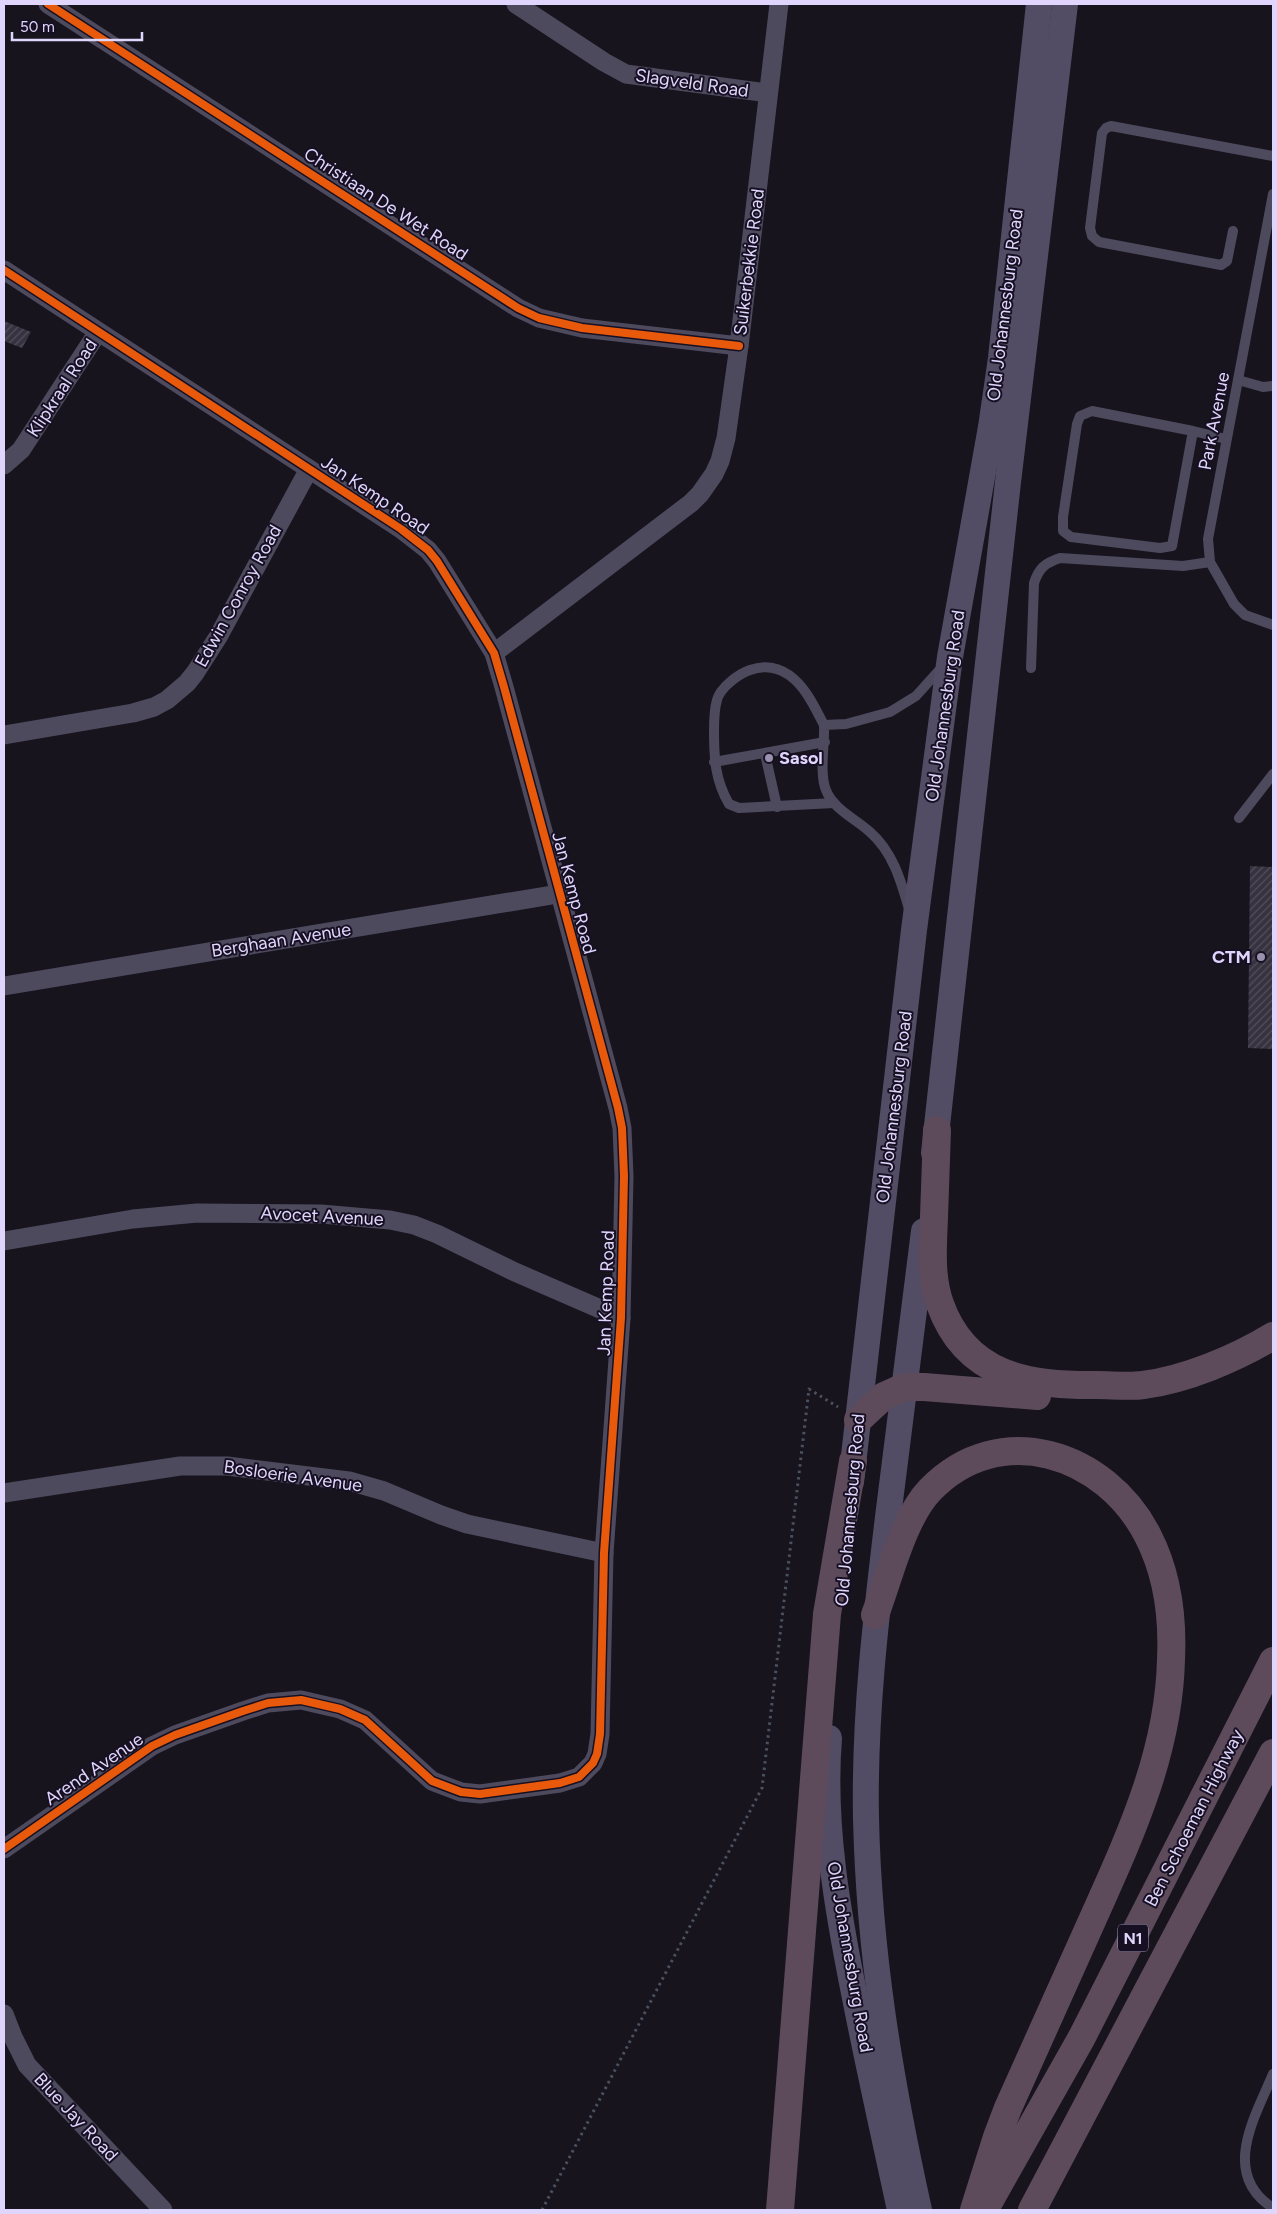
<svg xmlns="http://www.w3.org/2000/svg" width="1277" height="2214" viewBox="0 0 1277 2214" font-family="Figtree,sans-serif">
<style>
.building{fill:url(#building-hatch)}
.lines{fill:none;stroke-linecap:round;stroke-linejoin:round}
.path{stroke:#49505f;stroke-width:3;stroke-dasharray:2.5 4;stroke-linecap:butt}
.service{stroke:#4e4a5e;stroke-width:10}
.minor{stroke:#4e4a5e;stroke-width:19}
.secondary{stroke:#524d64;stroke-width:26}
.motorway{stroke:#5d4b5c;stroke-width:28}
.cycleway-casing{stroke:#161022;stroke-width:11}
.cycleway{stroke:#e8590c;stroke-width:8}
.poi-dot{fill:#9a91ae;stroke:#161022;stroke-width:2}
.labels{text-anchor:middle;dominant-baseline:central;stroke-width:4;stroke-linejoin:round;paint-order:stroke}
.shield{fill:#161022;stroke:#a39abb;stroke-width:1}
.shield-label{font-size:16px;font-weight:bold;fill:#e0d5fc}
.street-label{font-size:18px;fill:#e0d5fc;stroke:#161022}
.poi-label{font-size:18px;font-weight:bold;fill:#e0d5fc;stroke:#161022;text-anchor:start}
</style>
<defs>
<pattern id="building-hatch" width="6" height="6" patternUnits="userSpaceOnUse" patternTransform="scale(1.25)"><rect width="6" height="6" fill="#373240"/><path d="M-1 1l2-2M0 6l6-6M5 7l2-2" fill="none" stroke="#544f5c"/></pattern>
</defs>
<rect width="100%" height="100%" fill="#17141e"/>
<g class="building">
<path d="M4 321 31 332 22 348 4 341Z"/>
<path d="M1250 866 1273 867V1049L1248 1048Z"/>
</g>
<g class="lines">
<path class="path" d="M542 2210 762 1788 809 1389 838 1407"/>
<g class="service">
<path d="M1273 194 1208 539 1210 562 1234 604 1245 615 1273 625"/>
<path d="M1233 231 1227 261 1221 265 1099 242 1092 236 1090 228 1102 133 1106 128 1111 126 1273 156"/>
<path d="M1238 380 1263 387 1273 386"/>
<path d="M1193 431 1172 546 1160 548 1071 537 1063 531V517L1077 424 1080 416 1092 411 1193 431 1226 439"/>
<path d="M1031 668 1034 583C1039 568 1045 563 1060 558L1183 566 1210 562"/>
<path d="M824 725C815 708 806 687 789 675 776 666 764 665 750 670 738 674 720 688 717 700 714 710 714 721 714 731 714 758 715 780 729 804L739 808 834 803"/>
<path d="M765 754 777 807"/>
<path d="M714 762 825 742"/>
<path d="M1239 818 1273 774"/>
<path d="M909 909C901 881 893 852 870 832 856 819 833 809 826 790 819 774 825 742 824 725L846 724 890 712 916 696 943 666"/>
<path d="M1273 2074C1255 2117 1220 2174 1273 2208"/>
</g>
<g class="minor">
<path d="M48 4 518 308 539 318 582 328 739 346"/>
<path d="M516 4 604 62 626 74 768 93"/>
<path d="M4 270 401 529 428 550 437 561 494 653 504 687 618 1108 622 1128 624 1176 621 1318 604 1553 600 1734 597 1754 593 1763 579 1777 560 1783 480 1794 461 1792 432 1781 365 1720 340 1709 301 1700 268 1703 243 1711 175 1735 152 1746 4 1849"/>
<path d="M4 465 21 450 98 332"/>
<path d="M494 653 691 503 700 494 714 474 720 461 726 438 739 346 779 4"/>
<path d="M4 735 133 713 154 707 167 700 187 683 195 673 218 637 309 469"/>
<path d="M4 986 558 894"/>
<path d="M4 1241 133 1219 197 1213 321 1214 390 1220 414 1225 437 1234 515 1272 621 1318"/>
<path d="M4 1493 180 1466H227L349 1481 384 1491 441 1515 467 1524 604 1553"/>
<path d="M4 2014 13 2037 27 2065 163 2210"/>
</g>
<g class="secondary">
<path d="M934 1153 1008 482 1065 4"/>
<path d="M851 1482 914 930 950 657 991 427 1001 358 1039 4"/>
<path d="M829 1738C822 1825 838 1913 855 1998 869 2069 885 2140 900 2210"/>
<path d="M919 2210C890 2079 869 1953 866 1818 864 1717 876 1617 888 1517 900 1422 912 1326 924 1231"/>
</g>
<g class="motorway">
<path d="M937 1130C936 1159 935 1188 934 1217 933 1246 930 1276 940 1304 966 1377 1029 1386 1097 1385 1112 1385 1128 1387 1143 1385 1185 1380 1237 1358 1273 1336"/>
<path d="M858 1420 884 1396 904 1387H924L1037 1396"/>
<path d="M875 1615C889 1578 903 1518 930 1490 999 1418 1106 1453 1148 1536 1168 1575 1173 1616 1171 1659 1169 1754 1129 1838 1091 1923 1063 1985 1036 2046 1008 2108L997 2137 974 2210"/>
<path d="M986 2207 1082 2037 1273 1661"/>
<path d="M780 2210 827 1614 853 1461"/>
<path d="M1032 2210 1273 1753"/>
</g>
<g class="cycleway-casing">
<g id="cycleway">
<path d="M48 4 518 308 539 318 582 328 739 346"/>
<path d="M4 270 401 529 428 550 437 561 494 653 504 687 618 1108 622 1128 624 1176 621 1318 604 1553 600 1734 597 1754 593 1763 579 1777 560 1783 480 1794 461 1792 432 1781 365 1720 340 1709 301 1700 268 1703 243 1711 175 1735 152 1746 4 1849"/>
</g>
</g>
<use href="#cycleway" class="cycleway"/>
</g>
<g class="poi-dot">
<circle cx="769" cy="758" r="5"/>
<circle cx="1261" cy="957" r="5"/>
</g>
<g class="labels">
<rect class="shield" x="1118" y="1924.5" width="30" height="27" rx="4"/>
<g class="shield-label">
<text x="1133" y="1938">N1</text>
</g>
<g class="street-label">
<text transform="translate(692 83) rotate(8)">Slagveld Road</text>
<text transform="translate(386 204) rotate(33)">Christiaan De Wet Road</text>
<text transform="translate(749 262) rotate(-83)">Suikerbekkie Road</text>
<text transform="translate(1005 305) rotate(-83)">Old Johannesburg Road</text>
<text transform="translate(62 388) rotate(-57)">Klipkraal Road</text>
<text transform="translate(1214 421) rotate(-79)">Park Avenue</text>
<text transform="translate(375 495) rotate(34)">Jan Kemp Road</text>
<text transform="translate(238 596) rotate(-61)">Edwin Conroy Road</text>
<text transform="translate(945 706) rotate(-82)">Old Johannesburg Road</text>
<text transform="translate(574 893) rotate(75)">Jan Kemp Road</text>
<text transform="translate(281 940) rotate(-9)">Berghaan Avenue</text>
<text transform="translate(894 1107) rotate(-83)">Old Johannesburg Road</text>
<text transform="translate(322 1216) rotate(3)">Avocet Avenue</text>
<text transform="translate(606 1293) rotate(-88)">Jan Kemp Road</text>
<text transform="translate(293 1476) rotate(8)">Bosloerie Avenue</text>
<text transform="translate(850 1510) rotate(-85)">Old Johannesburg Road</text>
<text transform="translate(94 1769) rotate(-34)">Arend Avenue</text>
<text transform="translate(1194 1818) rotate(-63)">Ben Schoeman Highway</text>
<text transform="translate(850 1957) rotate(80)">Old Johannesburg Road</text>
<text transform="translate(76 2117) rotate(47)">Blue Jay Road</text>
</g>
<g class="poi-label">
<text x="779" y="758">Sasol</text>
<text x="1251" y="957" text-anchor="end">CTM</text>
</g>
</g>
<rect width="1277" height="2214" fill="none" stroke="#e0d5fc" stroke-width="10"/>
<path d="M12 32v8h130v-8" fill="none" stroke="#e0d5fc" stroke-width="2.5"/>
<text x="20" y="32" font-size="15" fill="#e0d5fc" stroke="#161022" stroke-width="4" paint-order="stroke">50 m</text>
</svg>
